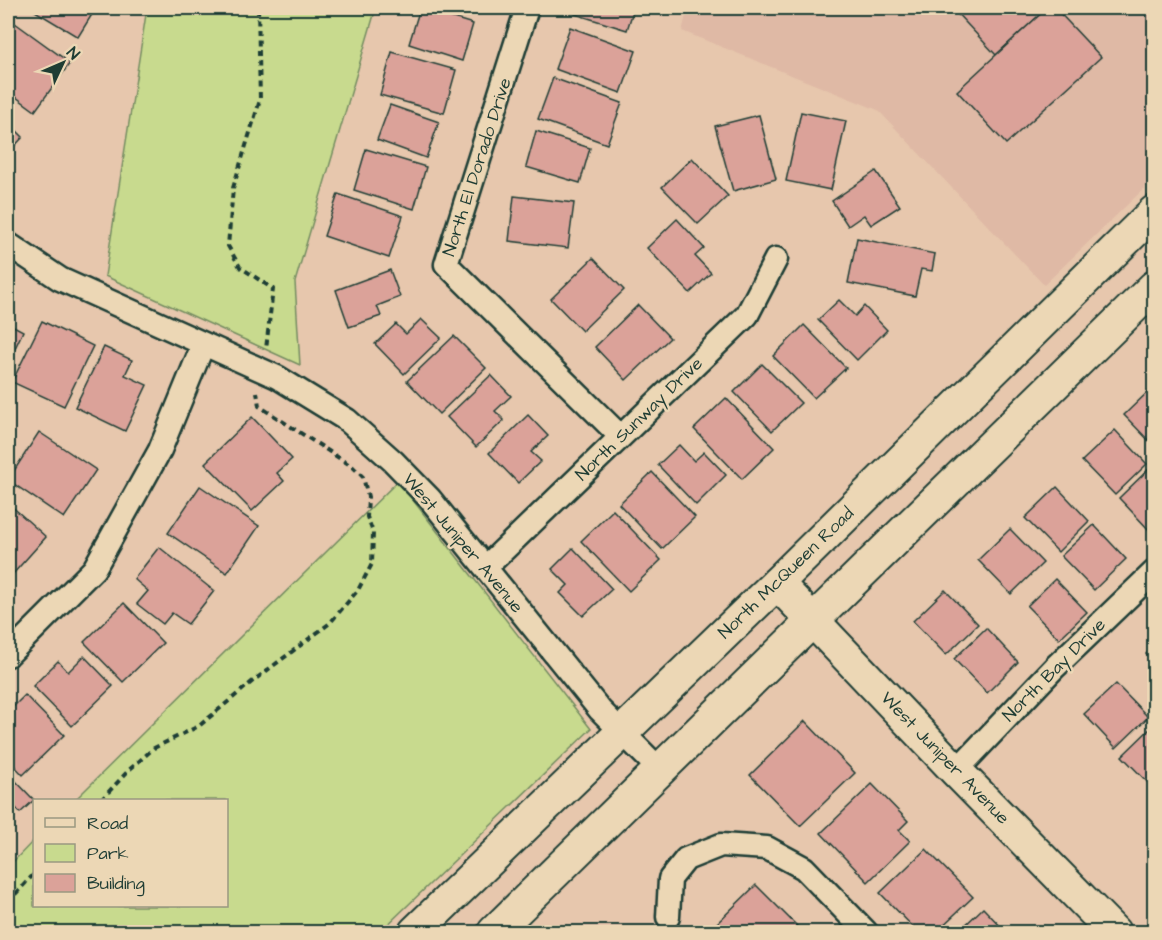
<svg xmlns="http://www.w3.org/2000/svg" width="1162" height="940" viewBox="0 0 1162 940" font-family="'Architects Daughter',sans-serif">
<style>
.built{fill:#dfb9a5}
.green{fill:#c8da8e;stroke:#748c61;stroke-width:1.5}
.building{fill:#dba299;stroke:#1f3d34;stroke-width:1.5}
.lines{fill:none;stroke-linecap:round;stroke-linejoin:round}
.street-casing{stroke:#1f3d34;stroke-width:27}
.secondary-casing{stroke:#1f3d34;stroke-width:36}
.path{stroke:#1f3d34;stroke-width:4;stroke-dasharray:6 4.5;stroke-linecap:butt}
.street{stroke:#ecd7b5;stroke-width:22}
.secondary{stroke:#ecd7b5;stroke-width:32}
.labels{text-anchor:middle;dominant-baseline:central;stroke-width:5;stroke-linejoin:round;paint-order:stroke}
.street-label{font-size:18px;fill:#1f3d34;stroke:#ecd7b5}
</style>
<rect width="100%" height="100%" fill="#e7c7ad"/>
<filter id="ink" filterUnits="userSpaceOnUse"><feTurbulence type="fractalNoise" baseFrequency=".0167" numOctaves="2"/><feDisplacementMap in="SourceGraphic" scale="12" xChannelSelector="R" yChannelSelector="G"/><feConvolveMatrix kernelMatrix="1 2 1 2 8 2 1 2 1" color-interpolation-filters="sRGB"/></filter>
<g filter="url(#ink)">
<path class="built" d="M688 8H1154V179L1044 285 878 110 682 31Z"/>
<g class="green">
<path d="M147 8H376L295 282 300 365 105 276Z"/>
<path d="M398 481 591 729 380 932H8V867L34 840V906H226V800H75Z"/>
</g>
<g class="building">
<path d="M30 8H96L78 37Z"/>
<path d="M420 8 473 24 462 61 409 44Z"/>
<path d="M577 8H634L627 30 575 14Z"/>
<path d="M952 8H1047L996 55Z"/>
<path d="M1047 8H1055L1101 57 1006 144 957 91Z"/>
<path d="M15 23 70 63 35 111 8 91V33Z"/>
<path d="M570 27 636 51 621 93 555 69Z"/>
<path d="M392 52 456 70 444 113 380 95Z"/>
<path d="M553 78 622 103 607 144 538 119Z"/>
<path d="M390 105 439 122 426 158 377 140Z"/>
<path d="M801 112 846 121 831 190 786 181Z"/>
<path d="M759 115 776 179 733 191 715 126Z"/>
<path d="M8 122 23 137 8 153Z"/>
<path d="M536 131 590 148 580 183 526 167Z"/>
<path d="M366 149 426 167 414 209 354 190Z"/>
<path d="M692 158 728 196 698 224 662 187Z"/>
<path d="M876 171 900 206 871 225 864 215 848 226 832 201Z"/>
<path d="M338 194 403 216 389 258 324 236Z"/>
<path d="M514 196 574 203 568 248 509 241Z"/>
<path d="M677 219 704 248 695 256 711 273 690 293 647 248Z"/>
<path d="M857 238 935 254 932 271 921 269 915 296 848 283Z"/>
<path d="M593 258 624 290 582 331 551 299Z"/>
<path d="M390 270 400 297 377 306 381 316 349 327 336 290Z"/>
<path d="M839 300 855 316 864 306 887 330 857 360 818 320Z"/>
<path d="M638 305 670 338 626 380 595 347Z"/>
<path d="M421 319 441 338 404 374 375 344 396 324 406 334Z"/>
<path d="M42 321 93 346 64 406 12 382Z"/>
<path d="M8 323 23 331 8 363Z"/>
<path d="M804 325 846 368 814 398 773 356Z"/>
<path d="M454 336 486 368 439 414 407 381Z"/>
<path d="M104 347 132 360 125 375 147 385 125 431 75 407Z"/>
<path d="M762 364 801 403 772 431 734 392Z"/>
<path d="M491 375 511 396 495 411 504 420 476 447 447 417Z"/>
<path d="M1154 386V446L1124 415Z"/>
<path d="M726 398 774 448 742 479 694 429Z"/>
<path d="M528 415 548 436 531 452 541 461 518 483 489 453Z"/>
<path d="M252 417 292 459 277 473 284 481 252 511 205 463Z"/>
<path d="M1115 430 1147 464 1115 495 1082 461Z"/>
<path d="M39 432 96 470 64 518 8 480Z"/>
<path d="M679 445 694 461 704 452 726 475 696 505 658 465Z"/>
<path d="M1151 467 1154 471V528L1151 532 1119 498Z"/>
<path d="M652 472 695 517 662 549 619 504Z"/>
<path d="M200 486 259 526 227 573 168 533Z"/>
<path d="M1057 487 1089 521 1058 552 1025 518Z"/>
<path d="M8 503 46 537 12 575 8 572Z"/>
<path d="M613 510 661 560 629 591 581 541Z"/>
<path d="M1094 525 1126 559 1094 590 1061 556Z"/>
<path d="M1010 529 1043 563 1011 594 978 560Z"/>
<path d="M159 547 214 591 188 624 172 613 163 624 137 604 148 591 134 579Z"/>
<path d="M573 548 612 589 583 616 560 593 568 585 552 569Z"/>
<path d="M1055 579 1087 612 1059 639 1027 606Z"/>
<path d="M945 590 978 624 946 655 913 621Z"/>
<path d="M124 603 163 643 123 682 84 642Z"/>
<path d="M986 628 1018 662 987 693 954 659Z"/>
<path d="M1154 646V663L1146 654Z"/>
<path d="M84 656 113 686 72 726 33 686 58 661 68 672Z"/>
<path d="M1116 684 1148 717 1116 748 1084 714Z"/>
<path d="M25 695 64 735 23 775 8 759V712Z"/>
<path d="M805 721 855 773 800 826 750 775Z"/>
<path d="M1154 725V789L1122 756Z"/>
<path d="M8 773 34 800 20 813 15 807 8 815Z"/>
<path d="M872 784 908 821 899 830 910 841 868 882 821 833Z"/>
<path d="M926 849 973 897 936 932H918L880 893Z"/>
<path d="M756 885 803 932H714L711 929Z"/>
<path d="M983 908 1006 932H958Z"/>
</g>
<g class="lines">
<g class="street-casing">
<g id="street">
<path d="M527 8 446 264 620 436"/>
<path d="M8 244 60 279 277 377 347 420 393 461 430 499 600 710 660 770"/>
<path d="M486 567 747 315 776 259"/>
<path d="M8 655 94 569 160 450 203 345"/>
<path d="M956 771 1055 667 1154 572"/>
<path d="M668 917 670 879 686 859 721 845 767 848 804 868 866 932"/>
</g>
</g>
<g class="secondary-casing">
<g id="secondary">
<path d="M777 583 956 771 1114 932"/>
<path d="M415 932 777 583 1154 212"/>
<path d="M494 932 1154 287"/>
</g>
</g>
<g class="path">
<path d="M258 8 260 100 233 188 228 246 240 267 273 289 266 349"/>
<path d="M101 800 129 770 154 748 199 726 253 681 330 623 358 590 372 564 373 532 367 517 368 497 363 477 353 467 259 406 257 392"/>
<path d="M8 902 34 874"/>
</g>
<use href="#street" class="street"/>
<use href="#secondary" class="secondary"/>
</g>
</g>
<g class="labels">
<g class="street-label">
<text transform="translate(477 167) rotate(-72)">North El Dorado Drive</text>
<text transform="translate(639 419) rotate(-44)">North Sunway Drive</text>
<text transform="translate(463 543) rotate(50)">West Juniper Avenue</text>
<text transform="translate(786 573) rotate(-44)">North McQueen Road</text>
<text transform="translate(1054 670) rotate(-45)">North Bay Drive</text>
<text transform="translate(945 758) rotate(46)">West Juniper Avenue</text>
</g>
</g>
<rect width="1162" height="940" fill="none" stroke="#ecd7b5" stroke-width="30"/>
<rect x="15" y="15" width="1132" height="910" fill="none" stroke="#1f3d34" stroke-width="2" filter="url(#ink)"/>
<rect x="33" y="799" width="195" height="108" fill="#ecd7b5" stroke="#9a9981" stroke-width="1.5"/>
<rect x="45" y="818" width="30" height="9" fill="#ecd7b5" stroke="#9a9981" stroke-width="1.5"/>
<text x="87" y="829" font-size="18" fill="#1f3d34">Road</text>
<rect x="45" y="844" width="30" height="18" fill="#c8da8e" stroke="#9a9981" stroke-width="1.5"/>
<text x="87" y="859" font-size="18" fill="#1f3d34">Park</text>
<rect x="45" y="874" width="30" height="18" fill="#dba299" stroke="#9a9981" stroke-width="1.5"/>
<text x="87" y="889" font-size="18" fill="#1f3d34">Building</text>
<g transform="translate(63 63) rotate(46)" stroke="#ecd7b5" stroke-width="4.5" paint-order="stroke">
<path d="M0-4.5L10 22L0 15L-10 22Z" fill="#1f3d34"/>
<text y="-9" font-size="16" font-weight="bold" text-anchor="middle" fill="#1f3d34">N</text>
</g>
</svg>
